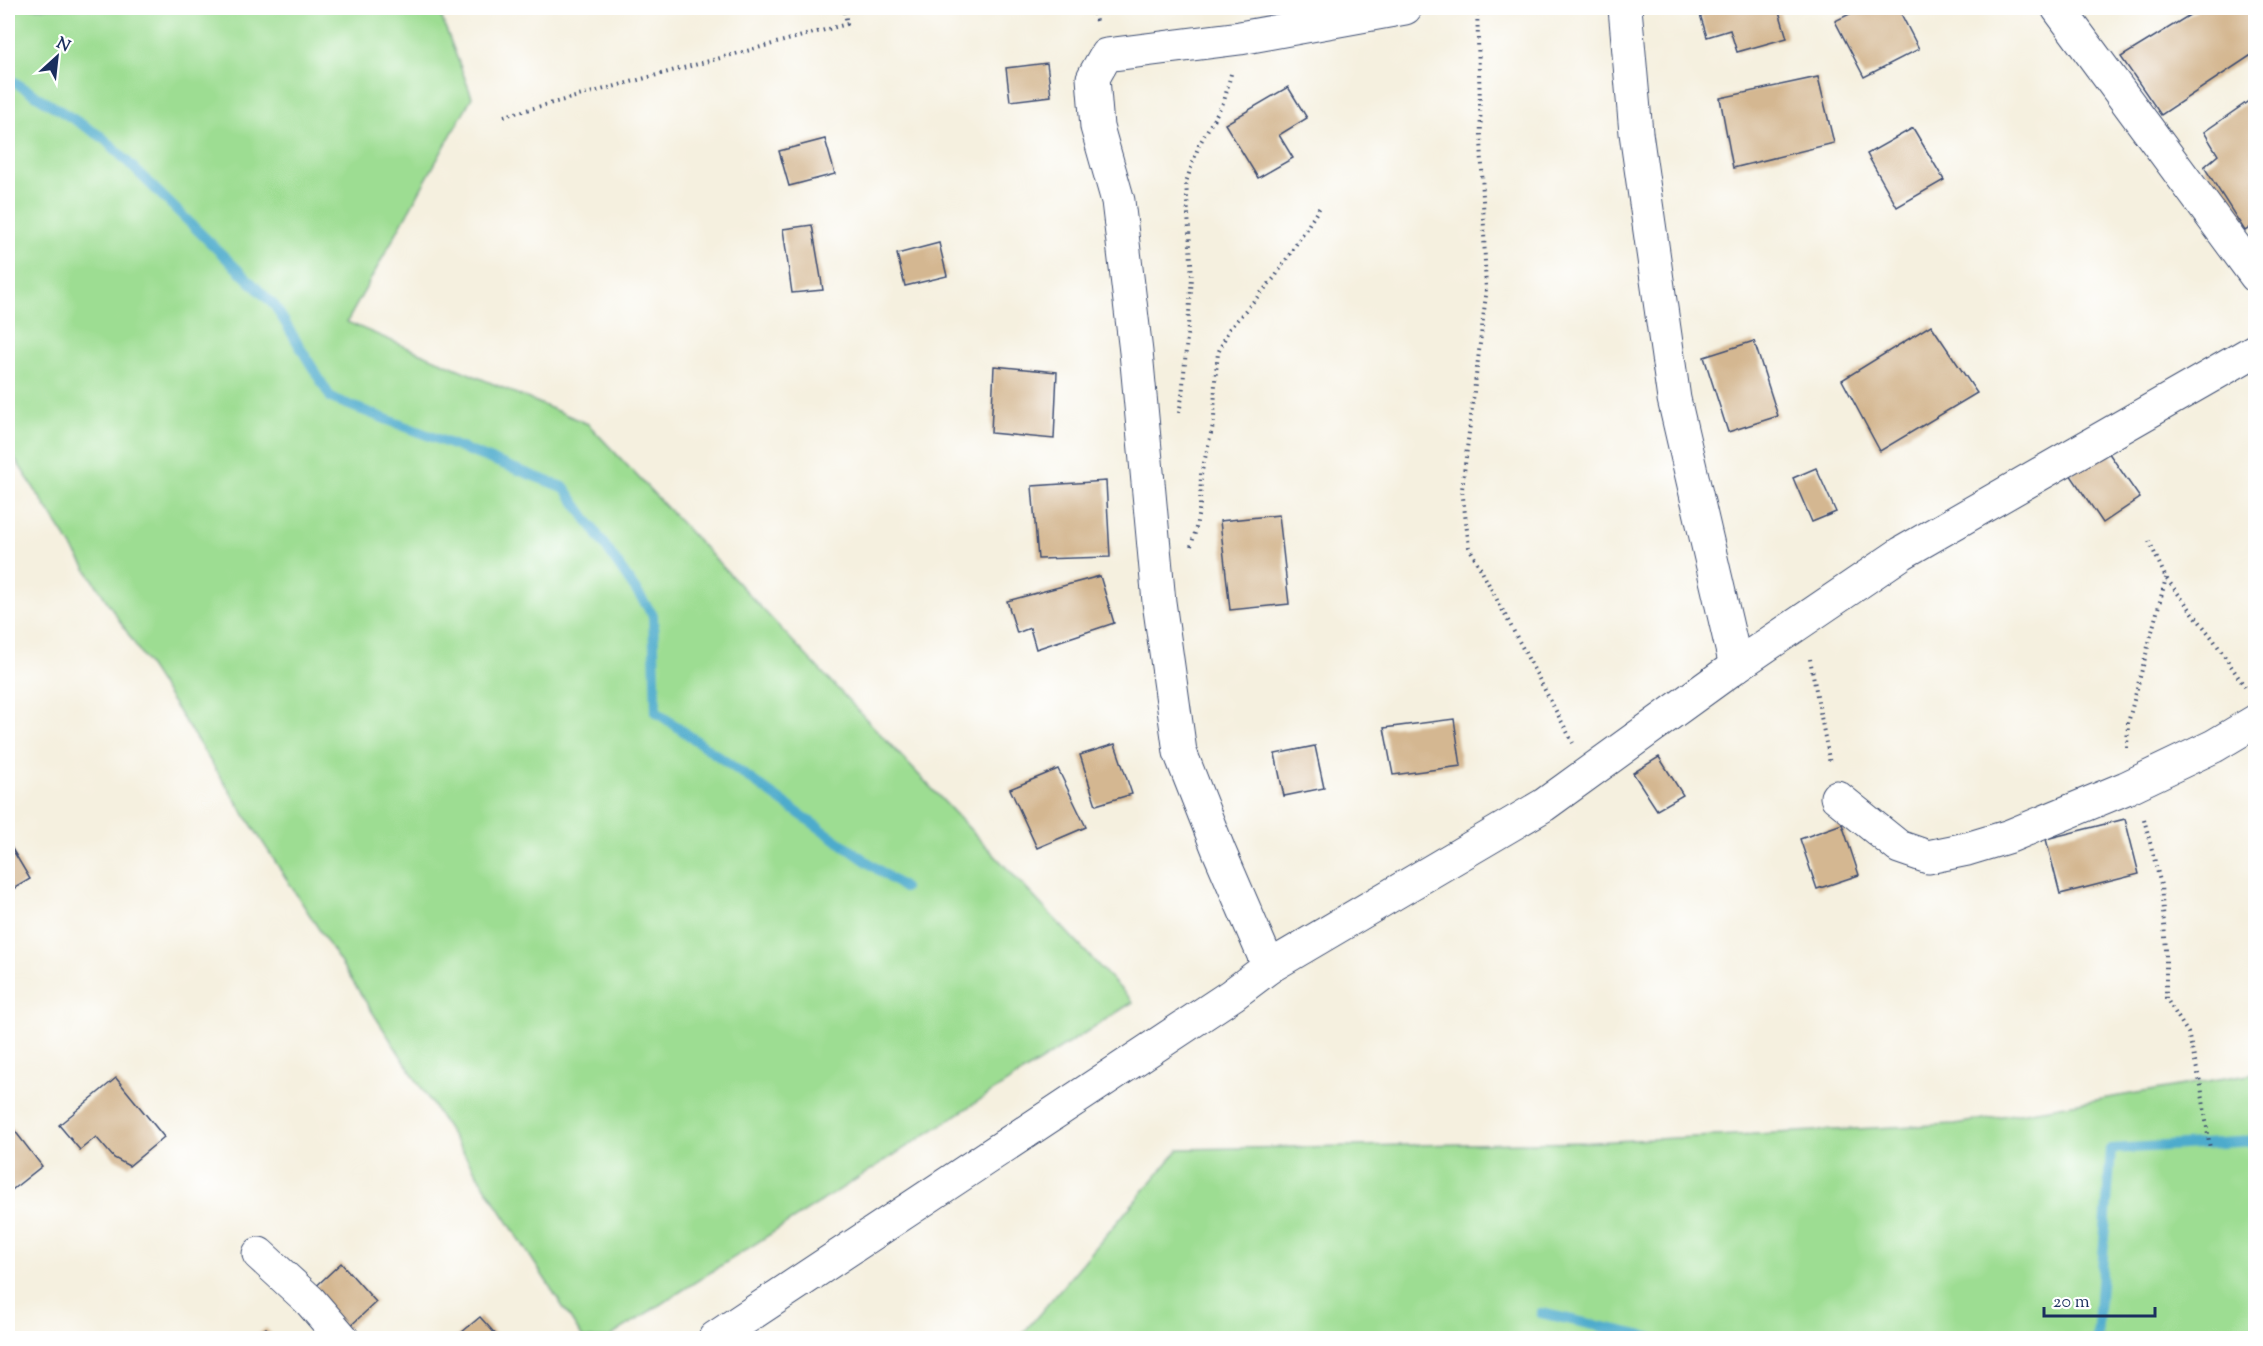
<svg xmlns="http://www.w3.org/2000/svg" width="2263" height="1346" viewBox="0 0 2263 1346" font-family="'Sorts Mill Goudy',serif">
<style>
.green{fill:#9ddd92;stroke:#5c8678;stroke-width:1.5}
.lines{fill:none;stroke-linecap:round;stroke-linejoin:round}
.stream{stroke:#4eabcc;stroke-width:10}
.building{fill:#d4b791}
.street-casing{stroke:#3c4c71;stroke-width:35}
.path{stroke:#3c4c71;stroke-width:4;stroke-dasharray:1.5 4.5;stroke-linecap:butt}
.street{stroke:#fff;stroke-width:33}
</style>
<rect width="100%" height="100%" fill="#fff"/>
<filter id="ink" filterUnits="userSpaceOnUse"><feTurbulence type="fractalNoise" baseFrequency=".0167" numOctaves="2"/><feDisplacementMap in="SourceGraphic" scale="12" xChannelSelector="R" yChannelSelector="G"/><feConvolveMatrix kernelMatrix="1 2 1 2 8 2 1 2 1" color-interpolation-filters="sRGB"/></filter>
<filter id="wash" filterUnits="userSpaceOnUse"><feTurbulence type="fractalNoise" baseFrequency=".008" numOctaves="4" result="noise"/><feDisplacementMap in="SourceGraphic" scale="24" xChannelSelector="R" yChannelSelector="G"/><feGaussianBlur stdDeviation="1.35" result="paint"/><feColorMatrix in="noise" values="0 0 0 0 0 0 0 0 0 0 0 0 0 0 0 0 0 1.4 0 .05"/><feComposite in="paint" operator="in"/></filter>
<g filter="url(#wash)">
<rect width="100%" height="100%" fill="#f5f0df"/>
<g class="green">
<path d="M8 8H438L472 97 347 322 588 424 1133 1002 608 1338H583L8 448Z"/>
<path d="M2255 1073V1338H1019L1179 1149 1594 1142 1955 1124Z"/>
</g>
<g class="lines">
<g class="stream">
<path d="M8 78 102 137 275 306 331 398 565 488 653 615 656 712 904 888"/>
<path d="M1541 1313 1652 1338"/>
<path d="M2097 1338 2111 1149 2256 1141"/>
</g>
</g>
<g id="blocks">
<g class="building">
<path d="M1698 8H1778L1787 38 1737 52 1730 30 1707 37Z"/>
<path d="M1862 8H1898L1919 49 1864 77 1835 21Z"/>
<path d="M2201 8H2249L2256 17V52L2161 115 2121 57Z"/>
<path d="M1047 63 1051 96 1010 101 1006 68Z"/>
<path d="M1818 77 1834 143 1733 168 1720 98Z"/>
<path d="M1288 87 1307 118 1279 135 1293 158 1258 178 1225 124Z"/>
<path d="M2256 96V224L2245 231 2204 167 2218 155 2204 132Z"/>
<path d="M1913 128 1944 180 1897 207 1867 154Z"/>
<path d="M825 139 835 174 789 186 779 151Z"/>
<path d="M812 225 823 290 792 293 783 229Z"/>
<path d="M939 243 947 276 905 286 897 254Z"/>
<path d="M1931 325 1977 393 1880 451 1842 380Z"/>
<path d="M1754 341 1778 416 1728 432 1704 357Z"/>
<path d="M994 366 1057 372 1054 439 991 433Z"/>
<path d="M2106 449 2140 498 2103 523 2070 474Z"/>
<path d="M1816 468 1836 512 1812 522 1793 478Z"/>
<path d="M1106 481 1110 557 1038 559 1032 486Z"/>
<path d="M1279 515 1289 604 1230 610 1220 521Z"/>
<path d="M1100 576 1114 623 1036 649 1030 628 1017 633 1007 601Z"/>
<path d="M1454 719 1461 766 1393 775 1384 728Z"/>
<path d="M1115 744 1132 794 1096 805 1080 755Z"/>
<path d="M1315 746 1324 788 1284 796 1275 754Z"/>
<path d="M1659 757 1683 795 1657 810 1633 773Z"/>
<path d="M1058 769 1086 827 1037 848 1010 789Z"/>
<path d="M2125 819 2139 874 2060 894 2046 839Z"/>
<path d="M1842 824 1859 875 1817 889 1800 839Z"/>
<path d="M8 842 30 879 8 892Z"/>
<path d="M116 1078 164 1137 129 1166 114 1158 96 1137 80 1150 59 1125Z"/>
<path d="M8 1122 42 1166 8 1193Z"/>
<path d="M341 1263 376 1302 344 1332 309 1293Z"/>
<path d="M480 1317 499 1338H455Z"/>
<path d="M266 1328 275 1338H253Z"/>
</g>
</g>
</g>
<g filter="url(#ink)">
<use href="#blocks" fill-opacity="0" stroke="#3c4c71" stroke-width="1.5"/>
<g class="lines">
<g class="street-casing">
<g id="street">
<path d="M1625 8 1636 133 1674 399 1736 666"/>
<path d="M2058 8 2256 276"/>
<path d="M1837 797 1899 847 1928 857 1967 849 2010 836 2126 788 2214 746 2256 721"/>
<path d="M1269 967 1219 851 1180 752 1159 602 1136 352 1118 201 1097 127 1093 78 1106 55 1240 38 1405 8"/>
<path d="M259 1254 310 1301 342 1338"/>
<path d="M715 1338 1232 995 1269 967 1544 805 1736 666 1902 553 2256 350"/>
</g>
</g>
<g class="path">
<path d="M1092 8 1096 21"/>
<path d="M1477 8 1486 295 1462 489 1469 547 1573 743"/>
<path d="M504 116 847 24 844 8"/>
<path d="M1179 413 1182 397 1192 278 1186 182 1199 145 1224 101 1231 74"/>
<path d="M2149 541 2166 578 2213 639 2245 687"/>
<path d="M1191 546 1195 533 1200 505 1201 475 1214 421 1215 381 1218 353 1229 329 1275 277 1320 207"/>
<path d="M1810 659 1830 764"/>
<path d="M2127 748 2128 723 2166 578"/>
<path d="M2144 819 2161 885 2166 950V998L2188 1033 2201 1086 2210 1149"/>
</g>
<use href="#street" class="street"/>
</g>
</g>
<rect width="2263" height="1346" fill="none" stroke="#fff" stroke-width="30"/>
<g transform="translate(57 57) rotate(27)" stroke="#ffffff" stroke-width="4.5" paint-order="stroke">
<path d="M0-4.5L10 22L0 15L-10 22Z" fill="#1b2f5e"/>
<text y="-9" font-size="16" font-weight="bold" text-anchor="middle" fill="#1b2f5e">N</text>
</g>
<path d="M2044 1307v9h111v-9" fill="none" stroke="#1b2f5e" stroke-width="3"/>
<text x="2053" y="1307" font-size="18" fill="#1b2f5e" stroke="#ffffff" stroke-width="4.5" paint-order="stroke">20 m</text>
</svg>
